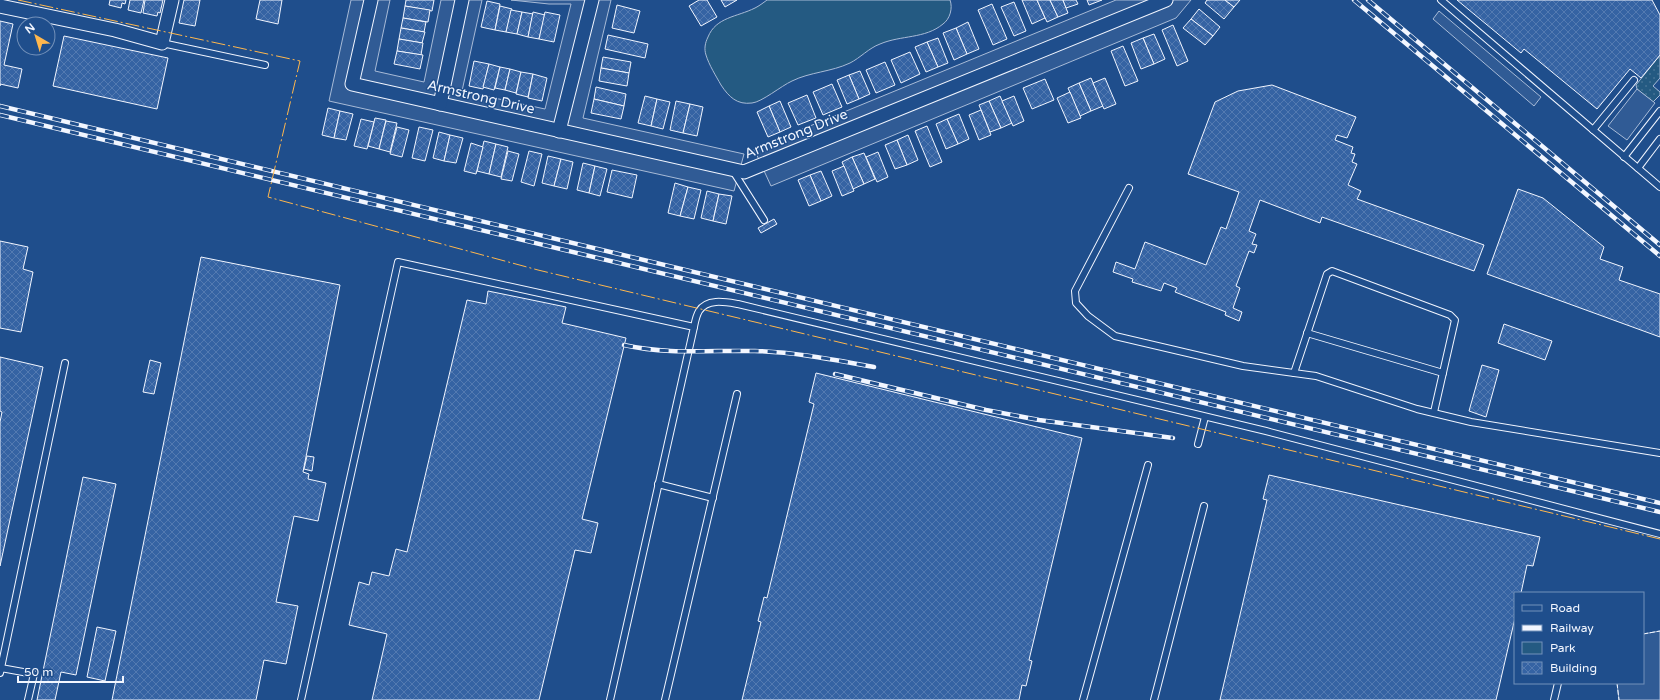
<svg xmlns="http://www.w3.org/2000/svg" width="1660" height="700" viewBox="0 0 1660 700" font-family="'Varela Round',sans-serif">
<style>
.green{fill:#245a82;stroke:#a8bbd7}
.garden{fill:url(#garden-dots);stroke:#a8bbd7}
.parking{fill:#305b95;stroke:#a8bbd7}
.building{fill:url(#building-cross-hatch);stroke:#f2f6ff}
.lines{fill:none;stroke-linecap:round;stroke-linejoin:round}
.service-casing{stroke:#f2f6ff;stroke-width:8}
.minor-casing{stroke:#f2f6ff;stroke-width:15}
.service{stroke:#1f4e8c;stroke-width:6}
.minor{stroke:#1f4e8c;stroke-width:13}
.rail-casing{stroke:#f2f6ff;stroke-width:4.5}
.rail{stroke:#1f4e8c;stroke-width:3;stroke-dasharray:9;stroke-linecap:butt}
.fence{stroke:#f2f6ff;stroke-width:1;stroke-dasharray:5 2;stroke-linecap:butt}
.power{stroke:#ffb74d;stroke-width:1;stroke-dasharray:14 3 2 3;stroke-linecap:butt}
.labels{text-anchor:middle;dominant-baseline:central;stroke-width:3;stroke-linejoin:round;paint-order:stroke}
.street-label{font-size:14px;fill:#f2f6ff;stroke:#1f4e8c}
</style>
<defs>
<pattern id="garden-dots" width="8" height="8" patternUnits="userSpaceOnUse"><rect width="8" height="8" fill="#245a82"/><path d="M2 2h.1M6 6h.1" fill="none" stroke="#447295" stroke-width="1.8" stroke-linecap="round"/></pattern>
<pattern id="building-cross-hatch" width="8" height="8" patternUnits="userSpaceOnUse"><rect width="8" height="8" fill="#3563a3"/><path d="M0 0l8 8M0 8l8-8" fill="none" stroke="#537ab1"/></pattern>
</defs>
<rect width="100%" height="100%" fill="#1f4e8c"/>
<path class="green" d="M767 0H950C953 8 950 19 943 24 925 39 901 35 880 44 869 48 860 58 850 63 831 72 810 72 792 81 781 86 762 102 752 103 737 105 729 97 721 85 716 76 709 65 706 55 704 49 705 43 708 37 716 17 737 17 755 8 759 6 763 3 767 0Z"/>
<path class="garden" d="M1660 55V78L1653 86 1660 92V95L1653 102 1637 89 1636 85Z"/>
<g class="parking">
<path d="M351 0H390L375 71 424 82 441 0H482L462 91 545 109 571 4H549L511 0H611L583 118 744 154 734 191 329 101Z"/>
<path d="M1116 0H1191L1176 18 771 186 754 149Z"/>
<path d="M1439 11 1541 97 1534 106 1433 19Z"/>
<path d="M1637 89 1655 103 1627 140 1608 126Z"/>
<path d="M1660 631V700H1619L1617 683H1643V634Z"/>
</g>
<g class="building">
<path d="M110 0H126L125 4 122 3 121 8 109 5Z"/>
<path d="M130 0H144L141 13 128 10Z"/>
<path d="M145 0H163L160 13 158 12 157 16 143 13Z"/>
<path d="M184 0H200L195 26 179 23Z"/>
<path d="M260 0H282L278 24 256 19Z"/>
<path d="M406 0H434L432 11 405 6Z"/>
<path d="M699 0H707L717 17 701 26 689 6Z"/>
<path d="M721 0H737L725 7Z"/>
<path d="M1022 0H1037L1045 18 1032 24Z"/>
<path d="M1037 0H1050L1058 17 1047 22Z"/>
<path d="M1050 0H1063L1068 13 1058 17Z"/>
<path d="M1063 0H1076L1078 4 1066 8Z"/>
<path d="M1087 0H1102L1089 5Z"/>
<path d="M1207 0H1225L1234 7 1224 19 1205 3Z"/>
<path d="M1225 0H1240L1234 7Z"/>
<path d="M1457 0H1652L1660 15V55L1641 78 1630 69 1597 109 1524 49 1521 53Z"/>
<path d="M487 1 500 4 495 30 481 27Z"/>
<path d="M1014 2 1026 31 1014 36 1001 7Z"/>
<path d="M992 4 1007 39 993 45 978 10Z"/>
<path d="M617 5 640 11 634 33 612 28Z"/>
<path d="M405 6 430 10 428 22 403 18Z"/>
<path d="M500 6 512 9 506 32 495 30Z"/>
<path d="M1199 9 1220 27 1213 36 1191 19Z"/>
<path d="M511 10 522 12 517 34 506 32Z"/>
<path d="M522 12 533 14 528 37 517 34Z"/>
<path d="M533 12 545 15 539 39 528 37Z"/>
<path d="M545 12 560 15 554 42 539 39Z"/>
<path d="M403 18 426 22 424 32 401 28Z"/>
<path d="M1191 19 1213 36 1205 45 1183 28Z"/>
<path d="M0 21 13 24 4 65 22 69 18 88 0 84V86Z"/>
<path d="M968 22 979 49 967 54 956 28Z"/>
<path d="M1173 25 1188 61 1177 66 1162 30Z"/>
<path d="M401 28 425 32 422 43 399 39Z"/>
<path d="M956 28 967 54 954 60 943 33Z"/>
<path d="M1154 34 1165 59 1154 64 1143 38Z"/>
<path d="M608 35 648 44 645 58 605 49Z"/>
<path d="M64 36 168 58 157 109 53 86Z"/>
<path d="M938 38 948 63 938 67 927 42Z"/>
<path d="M1143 38 1154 64 1141 69 1131 43Z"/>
<path d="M399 39 423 43 421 55 397 51Z"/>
<path d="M927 42 938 67 926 72 915 47Z"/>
<path d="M1123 46 1138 81 1125 86 1111 51Z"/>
<path d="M397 51 423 55 420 69 394 64Z"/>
<path d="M910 52 920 74 901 83 891 60Z"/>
<path d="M603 57 631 62 629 73 601 68Z"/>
<path d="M474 61 489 64 483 89 469 86Z"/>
<path d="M885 62 895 85 876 93 866 70Z"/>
<path d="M489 64 500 67 494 90 483 87Z"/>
<path d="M500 67 510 69 505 90 495 88Z"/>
<path d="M601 68 629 73 627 86 599 81Z"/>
<path d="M510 69 521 72 516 93 505 90Z"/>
<path d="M860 71 870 94 859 99 849 75Z"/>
<path d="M521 72 533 74 528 97 516 94Z"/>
<path d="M533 74 547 78 542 101 528 98Z"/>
<path d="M849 75 859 99 847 104 837 80Z"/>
<path d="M1091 78 1103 106 1091 111 1079 83Z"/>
<path d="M1105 78 1116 104 1104 109 1093 83Z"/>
<path d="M1045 79 1054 100 1032 109 1023 88Z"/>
<path d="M1079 83 1091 111 1080 116 1068 88Z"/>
<path d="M832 84 842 107 823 115 813 92Z"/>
<path d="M1272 85 1356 117 1347 138 1337 135 1335 140 1353 147 1351 153 1355 154 1352 162 1357 164 1348 185 1361 191 1357 199 1484 245 1474 271 1322 217 1320 223 1260 200 1249 231 1256 234 1252 244 1257 245 1254 253 1249 251 1236 286 1240 288 1233 308 1242 312 1239 321 1225 315 1226 312 1175 292 1177 288 1164 283 1161 291 1132 282 1133 279 1113 272 1116 262 1135 269 1145 242 1206 265 1221 227 1226 229 1239 192 1188 174 1215 102 1238 91Z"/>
<path d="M596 87 626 94 624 106 594 99Z"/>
<path d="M1070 92 1081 118 1068 123 1057 98Z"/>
<path d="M807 95 816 118 798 125 788 103Z"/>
<path d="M645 96 657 99 651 126 638 123Z"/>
<path d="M1000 96 1012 123 1001 128 989 101Z"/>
<path d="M1014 96 1024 121 1013 126 1002 101Z"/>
<path d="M594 99 624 106 621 119 591 113Z"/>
<path d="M657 99 670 102 663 129 651 126Z"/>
<path d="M676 101 690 104 683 133 670 130Z"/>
<path d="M780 101 791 127 780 132 769 106Z"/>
<path d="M989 101 1001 128 990 132 979 105Z"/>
<path d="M690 104 703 107 697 136 683 133Z"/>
<path d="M769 106 780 132 768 137 757 112Z"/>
<path d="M328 108 340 111 334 138 322 135Z"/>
<path d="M981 110 991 135 979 140 969 115Z"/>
<path d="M340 111 353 114 346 140 334 138Z"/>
<path d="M959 114 969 139 958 144 947 119Z"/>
<path d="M375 118 386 120 379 149 368 146Z"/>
<path d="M361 119 374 122 367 149 354 146Z"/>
<path d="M947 119 958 144 946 149 936 124Z"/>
<path d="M386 121 397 123 390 152 379 149Z"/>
<path d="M927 126 942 162 930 167 915 131Z"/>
<path d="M397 127 409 130 402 157 390 154Z"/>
<path d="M419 127 433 130 425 161 412 158Z"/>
<path d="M439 132 450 135 444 161 433 158Z"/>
<path d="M450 135 463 138 456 163 444 161Z"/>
<path d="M908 135 918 160 907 165 897 140Z"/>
<path d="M897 140 907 165 895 169 885 145Z"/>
<path d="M484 141 496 144 489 174 477 171Z"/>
<path d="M471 143 483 147 476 174 464 171Z"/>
<path d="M496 144 508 147 501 177 489 174Z"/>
<path d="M508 151 519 154 512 181 501 179Z"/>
<path d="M529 151 542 154 534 186 521 182Z"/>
<path d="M878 152 888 177 877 182 866 157Z"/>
<path d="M864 153 875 179 864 184 852 157Z"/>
<path d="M548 156 561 159 554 186 542 183Z"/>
<path d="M852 157 864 184 853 189 842 162Z"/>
<path d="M561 159 573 162 567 189 554 186Z"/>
<path d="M583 163 595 166 589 193 577 190Z"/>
<path d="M595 166 607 169 600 196 589 193Z"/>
<path d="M844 166 854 191 842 196 832 171Z"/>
<path d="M612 170 637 175 632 198 607 192Z"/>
<path d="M821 171 832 196 821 201 810 175Z"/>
<path d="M810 175 821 201 809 206 798 180Z"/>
<path d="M675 183 688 187 680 216 668 213Z"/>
<path d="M688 187 701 190 694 219 680 216Z"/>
<path d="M1518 189 1543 198 1604 247 1600 259 1623 267 1619 280 1660 294V337L1487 274Z"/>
<path d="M707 191 719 194 713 221 701 218Z"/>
<path d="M719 194 732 196 726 224 713 221Z"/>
<path d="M774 219 777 224 761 233 758 228Z"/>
<path d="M0 241 28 247 23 269 33 272 21 332 0 328Z"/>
<path d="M201 257 340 285 303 472 309 474 308 479 326 483 318 521 294 516 276 602 298 606 286 664 264 660 256 700H112Z"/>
<path d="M488 291 566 307 562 323 626 338 582 519 598 523 591 553 575 550 539 700H372L387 634 349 625 359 582 369 585 372 572 389 576 396 549 407 552 467 300 486 304Z"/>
<path d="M1504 324 1552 341 1545 360 1498 343Z"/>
<path d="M0 357 43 367 0 566V422L2 412 0 411Z"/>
<path d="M150 360 161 363 154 394 143 392Z"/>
<path d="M1482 365 1499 370 1486 417 1469 411Z"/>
<path d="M816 373 1082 438 1029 660 1032 661 1026 686 1022 685 1019 700H742L761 622 758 621 764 597 767 598 814 404 809 402Z"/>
<path d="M307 456 314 457 312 471 304 469Z"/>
<path d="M1269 475 1540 537 1533 566 1527 565 1521 593H1515V618L1496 700H1220L1267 500 1263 499Z"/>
<path d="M83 477 116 484 76 675 61 672 55 700H37Z"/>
<path d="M97 627 116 631 105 681 87 677Z"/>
</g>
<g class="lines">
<g class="service-casing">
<g id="service">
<path d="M1441 0 1660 187"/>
<path d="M162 43 265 65"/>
<path d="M1593 130 1634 80"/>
<path d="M1624 157 1660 111"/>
<path d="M1638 168 1660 139"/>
<path d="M733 171 764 220"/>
<path d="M1129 188 1075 291 1076 303 1088 316 1115 336 1243 366 1316 376 1417 409 1471 422 1660 453"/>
<path d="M694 327C695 322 696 316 699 311 707 298 726 302 738 304L1266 431 1660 534"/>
<path d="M1307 333 1443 373"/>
<path d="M1294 373 1327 274 1332 271 1450 315 1455 320 1434 412"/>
<path d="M1198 444 1205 417"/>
<path d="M658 484 713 498"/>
<path d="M1 668 65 363"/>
<path d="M0 673 1 668 34 674 28 700"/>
<path d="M301 700 398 262 694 327 610 700"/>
<path d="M665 700 737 394"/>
<path d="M1083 700 1148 465"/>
<path d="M1154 700 1204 506"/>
<path d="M1554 700 1558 683"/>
</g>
</g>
<g class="minor-casing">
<g id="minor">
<path d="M371 0 352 84 744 172 1166 0"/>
<path d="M0 6 115 30 162 43 172 0"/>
<path d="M440 104 462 0"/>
<path d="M559 131 592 0"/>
</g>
</g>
<use href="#service" class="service"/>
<use href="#minor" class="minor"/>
<g class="rail-casing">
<g id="rail">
<path d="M1354 0 1660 256"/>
<path d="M1368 0 1660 245"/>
<path d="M0 106 1660 503"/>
<path d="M0 115 1660 512"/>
<path d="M624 345C668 355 711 350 755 351 796 352 835 360 874 367"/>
<path d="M835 374 986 410 1039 420 1173 438"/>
</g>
</g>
<use href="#rail" class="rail"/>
<g class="fence">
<path d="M1643 634 1660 631"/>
<path d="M1617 683 1619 700"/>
</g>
<path class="power" d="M18 0 300 61 268 197 538 270 1660 539"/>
</g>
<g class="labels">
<g class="street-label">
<text transform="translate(481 97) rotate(13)">Armstrong Drive</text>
<text transform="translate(796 134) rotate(-22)">Armstrong Drive</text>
</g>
</g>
<rect x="1514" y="592" width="130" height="92" fill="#1f4e8c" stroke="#7391ba"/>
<rect x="1522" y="605" width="20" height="6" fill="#1f4e8c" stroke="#7391ba"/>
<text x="1550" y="612" font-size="12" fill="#f2f6ff">Road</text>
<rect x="1522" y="625" width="20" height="6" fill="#f2f6ff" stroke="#7391ba"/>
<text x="1550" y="632" font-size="12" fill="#f2f6ff">Railway</text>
<rect x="1522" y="642" width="20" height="12" fill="#245a82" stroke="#7391ba"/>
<text x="1550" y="652" font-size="12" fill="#f2f6ff">Park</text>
<rect x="1522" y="662" width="20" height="12" fill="url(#building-cross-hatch)" stroke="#7391ba"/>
<text x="1550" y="672" font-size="12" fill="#f2f6ff">Building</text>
<g transform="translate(36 36) rotate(322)"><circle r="19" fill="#1f4e8c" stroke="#7391ba"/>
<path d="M0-3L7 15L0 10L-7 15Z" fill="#ffb74d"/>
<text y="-6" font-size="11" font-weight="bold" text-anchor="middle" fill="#f2f6ff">N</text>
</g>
<path d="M18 676v6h105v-6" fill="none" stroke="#f2f6ff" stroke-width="2"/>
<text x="24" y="676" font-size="12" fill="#f2f6ff" stroke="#1f4e8c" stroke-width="3" paint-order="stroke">50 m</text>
</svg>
